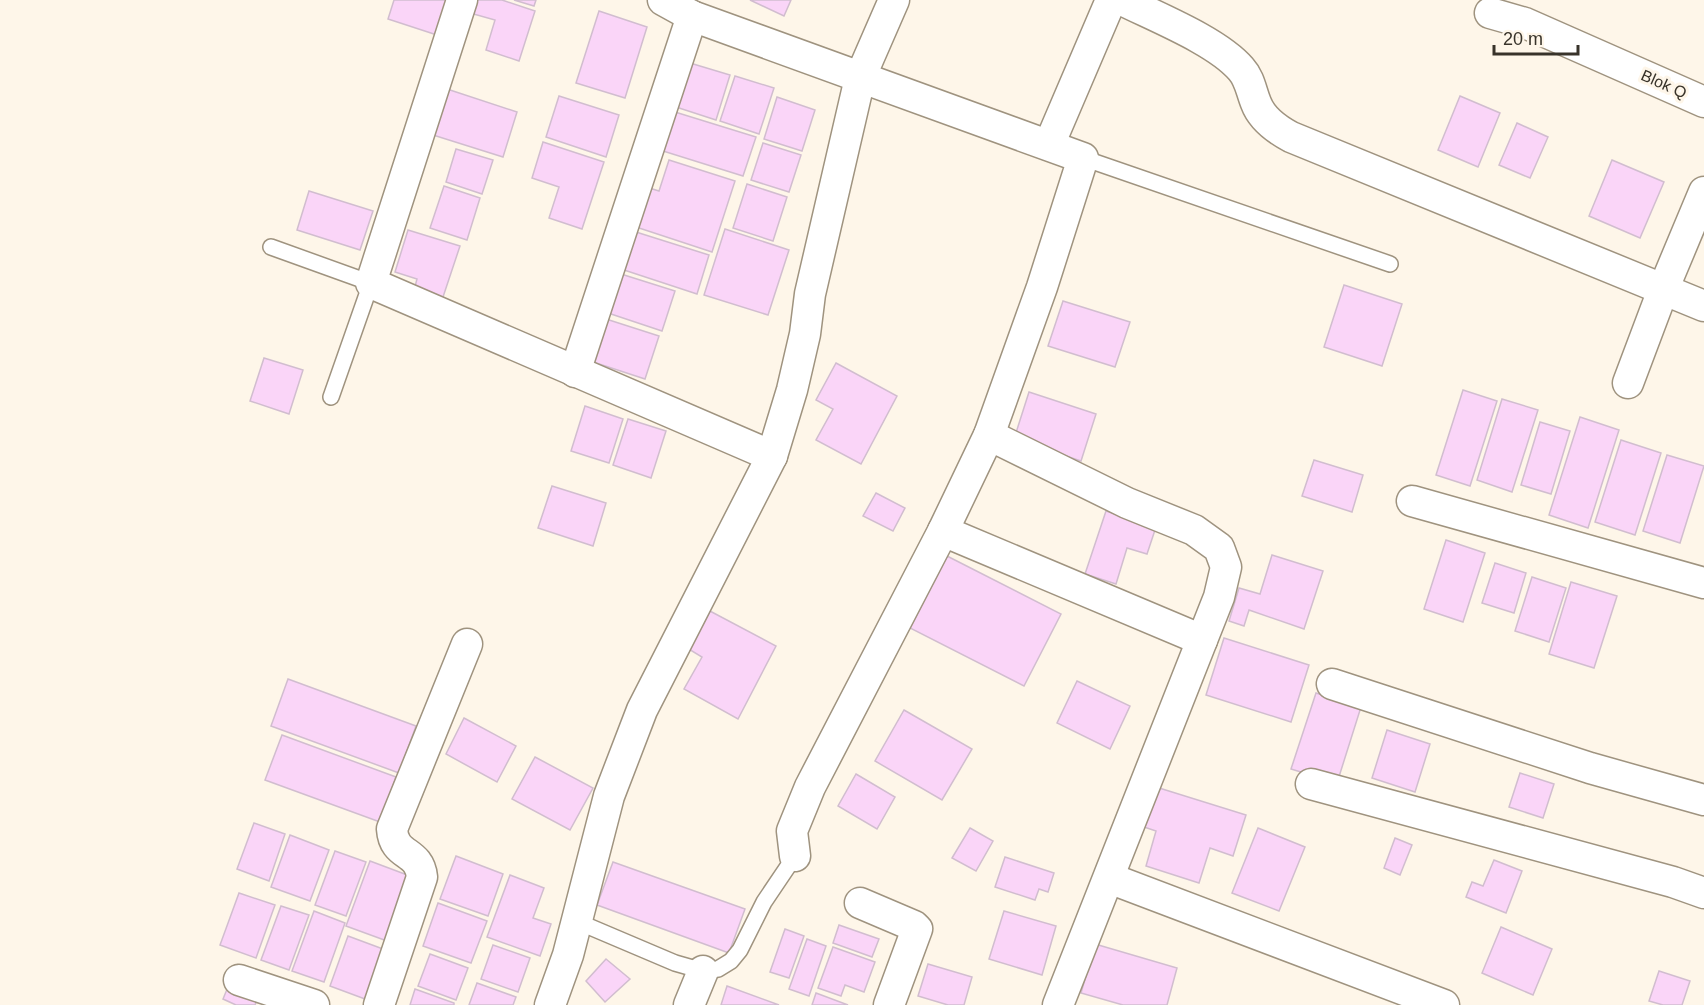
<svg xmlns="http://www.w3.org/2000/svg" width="1704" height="1005" viewBox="0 0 1704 1005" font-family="Arial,sans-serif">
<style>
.building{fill:#fad5f8;stroke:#d1bdcf;stroke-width:1.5}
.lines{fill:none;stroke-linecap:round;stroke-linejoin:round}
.lane-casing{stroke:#9f937f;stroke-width:18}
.street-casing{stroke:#9f937f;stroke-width:33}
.lane{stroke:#fff;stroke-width:15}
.street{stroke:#fff;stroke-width:30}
.labels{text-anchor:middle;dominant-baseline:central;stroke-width:6;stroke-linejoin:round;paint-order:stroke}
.street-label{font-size:16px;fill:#38332a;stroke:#fef6e9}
</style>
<rect width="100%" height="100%" fill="#fef6e9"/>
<g class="building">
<path d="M394 0H448L437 35 388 19Z"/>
<path d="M474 0H502L535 11 519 61 486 50 495 20 470 13Z"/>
<path d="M514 0H536L534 6Z"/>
<path d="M750 0H791L784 16Z"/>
<path d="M599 11 647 27 625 98 576 83Z"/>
<path d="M690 63 730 75 716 120 676 107Z"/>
<path d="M735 76 774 88 759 134 720 121Z"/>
<path d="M447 89 517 112 503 157 433 135Z"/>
<path d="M559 96 619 115 606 157 546 137Z"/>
<path d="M1460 96 1500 113 1478 167 1438 150Z"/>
<path d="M777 97 815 110 802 151 764 139Z"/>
<path d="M675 112 756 137 743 176 663 151Z"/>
<path d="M1517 123 1548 137 1530 178 1499 165Z"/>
<path d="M543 142 604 162 582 229 549 218 559 187 532 178Z"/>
<path d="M763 143 801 155 789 192 751 180Z"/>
<path d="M456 149 493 160 482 194 446 182Z"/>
<path d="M669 160 735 181 712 252 633 226 646 187 659 191Z"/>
<path d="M1612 160 1664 182 1640 238 1589 216Z"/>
<path d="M747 184 787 197 773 241 733 228Z"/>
<path d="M444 186 480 198 467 240 430 228Z"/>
<path d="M309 191 373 211 360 250 297 230Z"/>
<path d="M725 229 789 250 768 315 704 295Z"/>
<path d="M408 230 460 246 441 303 413 294 417 279 395 272Z"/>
<path d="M636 232 709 255 697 294 624 270Z"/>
<path d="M621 274 675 291 662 331 608 313Z"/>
<path d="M1344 285 1402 304 1382 366 1324 347Z"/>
<path d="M1063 301 1130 322 1115 367 1048 346Z"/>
<path d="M606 319 659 336 645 379 593 362Z"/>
<path d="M264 358 303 370 289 414 250 401Z"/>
<path d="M836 363 897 396 861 464 816 440 833 409 816 400Z"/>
<path d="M1463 390 1497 401 1470 486 1436 475Z"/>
<path d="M1029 392 1096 414 1081 461 1014 439Z"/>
<path d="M1502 399 1538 410 1512 492 1477 480Z"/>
<path d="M585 406 623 419 609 463 571 451Z"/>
<path d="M1580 417 1619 430 1588 528 1549 515Z"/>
<path d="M628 419 666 431 651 478 613 465Z"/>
<path d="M1540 422 1570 431 1551 494 1521 485Z"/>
<path d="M1621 440 1661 453 1635 535 1595 522Z"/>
<path d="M1667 455 1704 466 1680 543 1643 531Z"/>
<path d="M1314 460 1363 475 1352 512 1302 496Z"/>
<path d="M552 486 606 503 593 546 538 528Z"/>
<path d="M876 493 905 508 893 531 863 516Z"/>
<path d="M1106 511 1156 527 1147 554 1127 548 1116 584 1085 574Z"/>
<path d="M1446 540 1485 553 1463 622 1424 609Z"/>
<path d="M1272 555 1323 571 1304 629 1249 610 1244 626 1229 621 1239 588 1260 594Z"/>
<path d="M947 556 1061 614 1024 686 910 628Z"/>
<path d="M1495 563 1526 573 1514 613 1482 603Z"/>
<path d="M1532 577 1566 588 1549 642 1515 631Z"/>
<path d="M1571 582 1617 596 1594 668 1549 654Z"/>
<path d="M708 610 776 646 738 719 684 689 702 657 687 648Z"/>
<path d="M1224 638 1309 665 1291 722 1206 695Z"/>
<path d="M288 679 416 726 399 773 271 726Z"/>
<path d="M1077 681 1130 706 1110 749 1057 723Z"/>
<path d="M1316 693 1361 707 1337 783 1291 769Z"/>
<path d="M904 710 972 749 942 800 875 761Z"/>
<path d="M464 718 516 746 497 782 446 754Z"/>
<path d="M1387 730 1430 744 1415 792 1372 778Z"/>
<path d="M282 735 396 777 380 822 265 780Z"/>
<path d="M535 757 593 788 570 830 512 799Z"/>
<path d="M1520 773 1554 784 1543 818 1509 807Z"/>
<path d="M856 774 895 797 877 829 838 806Z"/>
<path d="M1156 787 1246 815 1233 856 1210 848 1199 883 1146 866 1156 831 1144 827Z"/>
<path d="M254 823 285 834 269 881 237 869Z"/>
<path d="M970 828 993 841 976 871 952 858Z"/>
<path d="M1258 828 1305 847 1279 911 1232 893Z"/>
<path d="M290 835 329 850 310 901 271 887Z"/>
<path d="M1395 838 1412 845 1400 875 1384 868Z"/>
<path d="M335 851 366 862 346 916 315 905Z"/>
<path d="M456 856 503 874 488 916 440 899Z"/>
<path d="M1005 857 1054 873 1048 892 1039 889 1035 900 995 887Z"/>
<path d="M1494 860 1522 871 1506 913 1466 897 1472 882 1483 886Z"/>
<path d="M370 861 410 876 387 941 346 926Z"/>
<path d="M613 862 745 909 729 953 597 905Z"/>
<path d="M510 875 544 888 533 918 551 924 540 956 487 937Z"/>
<path d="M239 893 275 905 256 958 220 945Z"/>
<path d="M438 903 487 921 471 963 423 946Z"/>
<path d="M281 906 309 915 289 970 261 960Z"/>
<path d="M314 911 345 923 324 982 292 971Z"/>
<path d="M1004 911 1056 926 1042 975 989 959Z"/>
<path d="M839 925 879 939 872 957 833 943Z"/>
<path d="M1501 927 1552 949 1533 995 1482 973Z"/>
<path d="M785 929 804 936 789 978 770 972Z"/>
<path d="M348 936 383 949 365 999 330 986Z"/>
<path d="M807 939 826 946 809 996 789 989Z"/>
<path d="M1095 944 1177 968 1167 1005H1123L1081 993Z"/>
<path d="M493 945 530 958 518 992 481 979Z"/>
<path d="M833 947 875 962 864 992 845 985 841 996 818 988Z"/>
<path d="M430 954 468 968 456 1000 418 986Z"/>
<path d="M606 959 630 979 605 1002 586 981Z"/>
<path d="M928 964 972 977 964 1005H948L918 996Z"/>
<path d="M1659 971 1690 981 1682 1005H1663L1649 1001Z"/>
<path d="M230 982 260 992 255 1005H236L223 999Z"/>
<path d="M477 983 516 997 513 1005H469Z"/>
<path d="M727 986 779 1005H721Z"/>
<path d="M415 989 454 1003V1005H410Z"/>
<path d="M816 993 848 1005H812Z"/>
</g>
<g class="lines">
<g class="lane-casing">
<g id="lane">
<path d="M1083 158 1390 264"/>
<path d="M271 247 371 283 331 397"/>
<path d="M576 921 675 963 703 971 718 969 731 961 740 950 764 902 795 856"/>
</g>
</g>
<g class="street-casing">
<g id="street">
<path d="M462 0 371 283 772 456"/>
<path d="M663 0 692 16 1083 158 1042 287 989 435 943 531 810 787 792 831 795 856"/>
<path d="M1122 0C1156 17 1217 41 1241 69 1250 79 1251 91 1256 103 1262 119 1276 129 1291 137L1704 306"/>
<path d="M1490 13 1525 23 1704 102"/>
<path d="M1049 145 1111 0"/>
<path d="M575 372 692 16"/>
<path d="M1628 383 1663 290 1704 192"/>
<path d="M989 435 1127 503 1194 530 1219 548 1226 567 1219 597 1058 1005"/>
<path d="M1412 501 1704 583"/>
<path d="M943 531 1202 640"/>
<path d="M1332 684 1590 768 1704 800"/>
<path d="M1311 784 1673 882 1704 893"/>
<path d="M1109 878 1444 1005"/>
<path d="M860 903 914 926 917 929 889 1005"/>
<path d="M239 980 314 1005"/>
<path d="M379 1005 422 877C419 849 394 858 392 829L467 644"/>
<path d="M550 1005 568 955 609 796 642 710 772 456 792 390 805 334 810 294 860 78 894 0"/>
<path d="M689 1005 703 971"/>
</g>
</g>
<use href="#lane" class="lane"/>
<use href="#street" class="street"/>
</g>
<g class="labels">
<g class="street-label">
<text transform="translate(1664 84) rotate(24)">Blok Q</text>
</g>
</g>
<path d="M1494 45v9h84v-9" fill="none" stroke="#38332a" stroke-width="3"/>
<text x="1503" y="45" font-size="18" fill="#38332a" stroke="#fef6e9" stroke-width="4.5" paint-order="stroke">20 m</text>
</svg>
